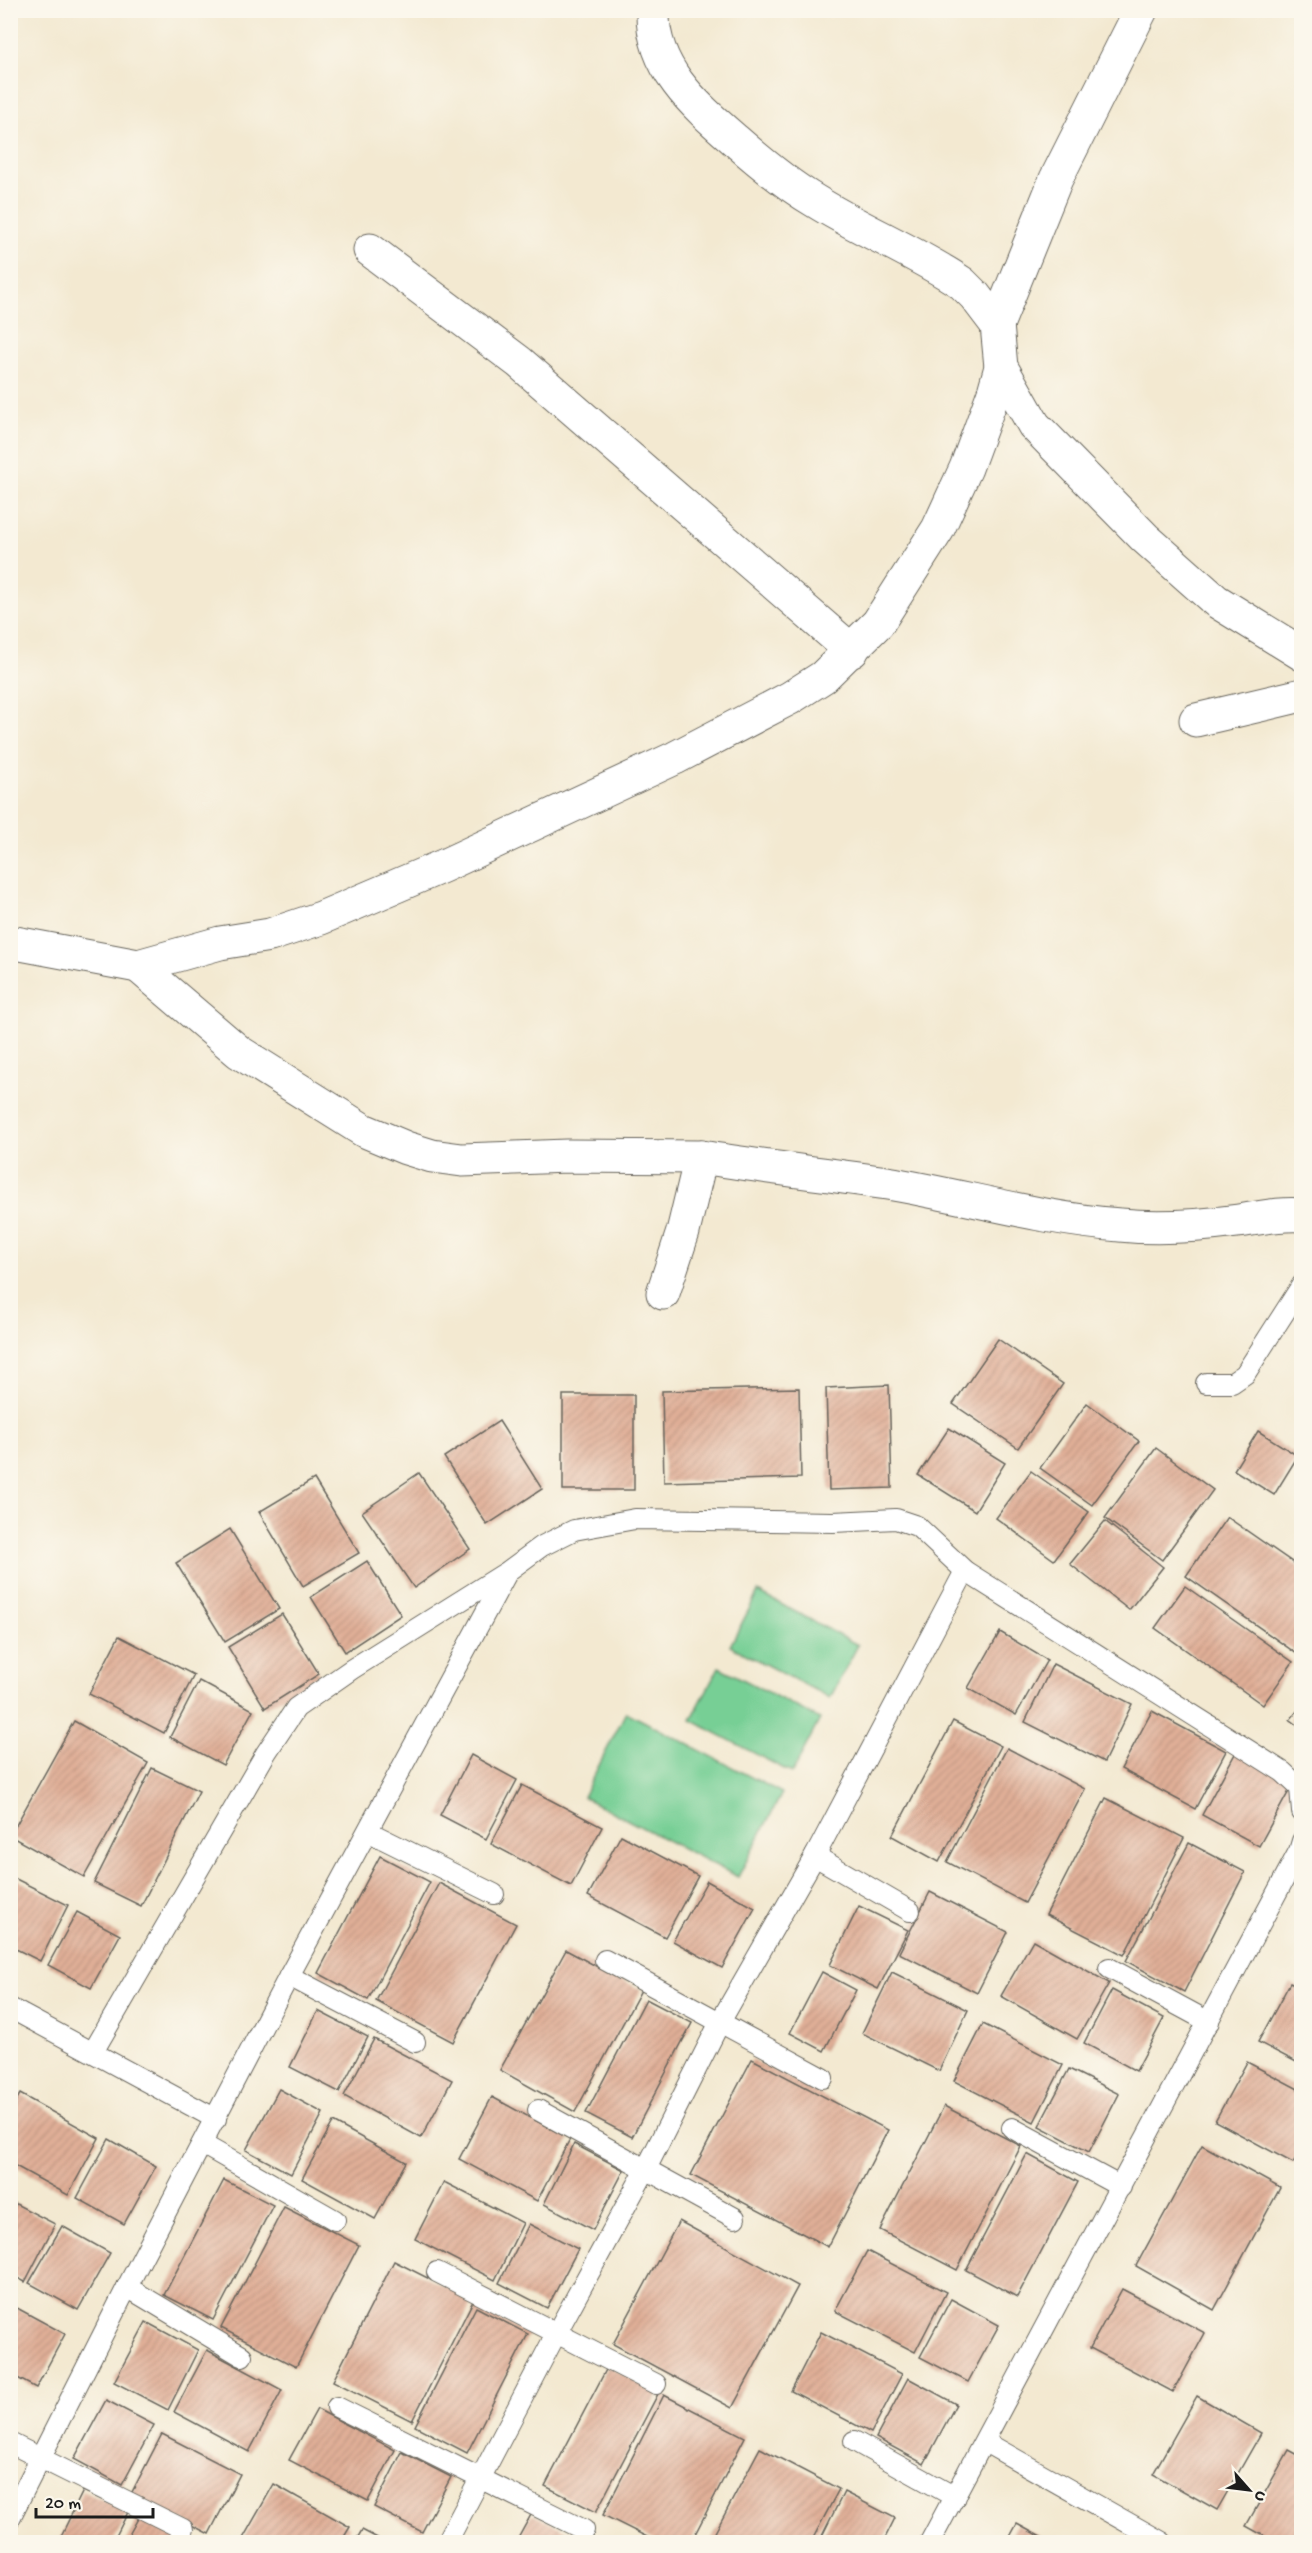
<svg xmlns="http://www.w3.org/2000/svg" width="1312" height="2553" viewBox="0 0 1312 2553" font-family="'Gochi Hand',sans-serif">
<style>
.green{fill:#77cf95;stroke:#4a7658;stroke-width:1.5}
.building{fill:url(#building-hatch)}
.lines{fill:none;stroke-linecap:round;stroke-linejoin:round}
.lane-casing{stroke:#67645b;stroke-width:22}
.street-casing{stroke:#67645b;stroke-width:35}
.lane{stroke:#fff;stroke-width:20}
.street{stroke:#fff;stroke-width:33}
</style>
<defs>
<pattern id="building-hatch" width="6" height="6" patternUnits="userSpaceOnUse" patternTransform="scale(1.5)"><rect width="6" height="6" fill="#e0af97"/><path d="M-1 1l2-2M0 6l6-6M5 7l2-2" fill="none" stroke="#c09682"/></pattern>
</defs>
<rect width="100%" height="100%" fill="#fbf7ec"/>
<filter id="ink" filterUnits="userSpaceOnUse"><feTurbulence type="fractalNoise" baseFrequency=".0167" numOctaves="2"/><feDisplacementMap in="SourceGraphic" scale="12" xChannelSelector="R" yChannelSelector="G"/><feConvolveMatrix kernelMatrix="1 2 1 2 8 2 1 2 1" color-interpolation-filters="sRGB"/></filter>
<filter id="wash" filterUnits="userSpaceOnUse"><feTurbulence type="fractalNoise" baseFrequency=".008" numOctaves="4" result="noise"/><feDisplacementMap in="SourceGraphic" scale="24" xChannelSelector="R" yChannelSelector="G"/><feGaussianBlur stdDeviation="1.35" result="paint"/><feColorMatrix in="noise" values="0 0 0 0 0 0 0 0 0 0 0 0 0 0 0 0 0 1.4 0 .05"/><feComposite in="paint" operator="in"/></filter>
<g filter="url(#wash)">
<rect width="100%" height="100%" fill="#f3e9d1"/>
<g class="green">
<path d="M758 1592 858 1645 830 1698 730 1646Z"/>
<path d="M719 1667 820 1719 792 1773 691 1720Z"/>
<path d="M626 1712 782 1793 738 1877 583 1797Z"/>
</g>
<g id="blocks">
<g class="building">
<path d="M998 1339 1063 1384 1018 1448 953 1404Z"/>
<path d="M889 1385 892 1488 829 1490 826 1388Z"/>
<path d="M799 1388 801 1478 664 1482 662 1391Z"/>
<rect x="563" y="1395" width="71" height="95"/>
<path d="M1087 1403 1139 1441 1092 1505 1040 1468Z"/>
<path d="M499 1421 542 1489 487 1525 444 1457Z"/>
<path d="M949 1428 1005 1463 975 1511 918 1475Z"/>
<path d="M1258 1431 1298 1456 1274 1495 1234 1470Z"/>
<path d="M1156 1448 1213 1490 1162 1560 1105 1518Z"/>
<path d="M1031 1471 1089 1512 1054 1560 996 1518Z"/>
<path d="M419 1473 470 1549 414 1588 362 1512Z"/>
<path d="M314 1479 359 1553 303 1586 259 1512Z"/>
<path d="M1227 1517 1302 1569 1300 1656 1186 1576Z"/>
<path d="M1105 1521 1163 1567 1129 1610 1070 1564Z"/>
<path d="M230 1529 279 1609 225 1642 176 1563Z"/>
<path d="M367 1561 401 1615 345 1652 311 1597Z"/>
<path d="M1185 1586 1293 1662 1263 1705 1155 1628Z"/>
<path d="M282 1614 319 1674 265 1708 228 1647Z"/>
<path d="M1000 1632 1047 1660 1016 1715 968 1688Z"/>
<path d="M119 1636 194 1675 164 1733 89 1694Z"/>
<path d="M1053 1664 1132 1704 1104 1762 1025 1722Z"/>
<path d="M199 1681 253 1710 223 1765 170 1737Z"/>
<path d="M1302 1705V1729L1290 1720Z"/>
<path d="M1152 1711 1226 1751 1195 1809 1121 1769Z"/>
<path d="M74 1721 148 1763 84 1877 10 1836Z"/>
<path d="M953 1721 1001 1746 939 1862 892 1836Z"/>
<path d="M1007 1748 1085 1789 1025 1903 947 1862Z"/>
<path d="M1236 1752 1294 1782 1259 1846 1202 1815Z"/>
<path d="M471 1755 517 1780 486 1839 440 1815Z"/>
<path d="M152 1768 199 1791 141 1906 94 1883Z"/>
<path d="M522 1785 602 1827 571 1886 491 1844Z"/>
<path d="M1106 1798 1184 1838 1124 1955 1046 1915Z"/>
<path d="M621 1835 698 1876 665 1937 588 1896Z"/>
<path d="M1189 1843 1245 1872 1184 1992 1126 1961Z"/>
<path d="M380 1856 430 1882 368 2000 318 1973Z"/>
<path d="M10 1876 68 1905 40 1961 10 1946Z"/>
<path d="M707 1881 755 1908 722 1968 673 1941Z"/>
<path d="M439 1883 516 1924 453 2042 376 2001Z"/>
<path d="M930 1892 1008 1932 977 1993 899 1953Z"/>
<path d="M859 1906 908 1930 878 1989 830 1965Z"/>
<path d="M77 1912 120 1935 91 1988 48 1965Z"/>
<path d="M1033 1940 1109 1983 1077 2039 1001 1996Z"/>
<path d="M566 1950 641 1990 575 2112 500 2070Z"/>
<path d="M822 1972 856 1990 824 2051 790 2033Z"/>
<path d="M892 1972 968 2010 939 2071 862 2033Z"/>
<path d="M1290 1983 1302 1989V2065L1258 2042Z"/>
<path d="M1112 1990 1164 2018 1136 2071 1084 2043Z"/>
<path d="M646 1999 692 2023 632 2137 586 2113Z"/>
<path d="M318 2011 368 2037 339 2092 290 2067Z"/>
<path d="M983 2024 1063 2065 1034 2122 954 2081Z"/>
<path d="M374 2039 452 2080 421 2138 344 2096Z"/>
<path d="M752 2059 888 2130 828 2247 691 2175Z"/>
<path d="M1247 2062 1302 2091V2147L1293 2163 1215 2121Z"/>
<path d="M1069 2069 1119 2094 1089 2152 1039 2126Z"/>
<path d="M279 2089 323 2113 291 2174 246 2150Z"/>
<path d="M20 2094 99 2138 68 2195 10 2163V2111Z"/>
<path d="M492 2097 570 2139 537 2201 459 2159Z"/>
<path d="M944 2106 1021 2146 957 2270 880 2230Z"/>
<path d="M333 2122 406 2162 375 2219 302 2179Z"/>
<path d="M109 2139 156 2166 124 2224 77 2198Z"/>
<path d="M574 2144 624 2170 593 2230 544 2204Z"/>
<path d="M1202 2145 1280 2188 1214 2310 1136 2266Z"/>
<path d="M1027 2154 1078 2182 1017 2297 966 2270Z"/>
<path d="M224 2180 273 2205 213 2320 164 2295Z"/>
<path d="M444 2182 523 2223 495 2280 415 2239Z"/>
<path d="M10 2201 55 2224 25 2282 10 2274Z"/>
<path d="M284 2207 359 2245 296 2367 221 2328Z"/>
<path d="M679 2221 798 2286 732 2408 613 2344Z"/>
<path d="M529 2224 578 2249 547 2308 499 2283Z"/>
<path d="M62 2226 110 2253 78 2310 29 2283Z"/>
<path d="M867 2251 946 2292 915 2352 835 2311Z"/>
<path d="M394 2261 473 2301 412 2421 333 2381Z"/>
<path d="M1122 2289 1205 2333 1173 2392 1090 2348Z"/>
<path d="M951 2299 999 2325 968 2382 920 2357Z"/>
<path d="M476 2307 528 2334 467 2453 415 2426Z"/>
<path d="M17 2308 65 2334 36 2388 10 2374V2321Z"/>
<path d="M146 2322 198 2350 168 2410 114 2382Z"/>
<path d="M821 2332 902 2374 871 2433 791 2391Z"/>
<path d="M207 2350 282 2390 249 2452 174 2412Z"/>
<path d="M608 2366 659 2392 596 2512 545 2486Z"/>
<path d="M908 2378 956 2404 924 2464 876 2438Z"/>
<path d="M664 2395 745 2437 691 2542H657L603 2515Z"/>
<path d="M1197 2396 1261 2433 1217 2510 1153 2474Z"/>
<path d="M106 2400 154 2425 122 2485 74 2459Z"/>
<path d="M317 2409 395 2450 368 2501 289 2460Z"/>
<path d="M162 2434 240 2474 209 2534 131 2494Z"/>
<path d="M760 2448 839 2489 811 2542H710Z"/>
<path d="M1289 2450 1302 2457V2542H1275L1246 2526Z"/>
<path d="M402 2452 451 2477 422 2532 374 2507Z"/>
<path d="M274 2484 350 2527 341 2542H241Z"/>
<path d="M83 2491 128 2512 113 2542H58Z"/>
<path d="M844 2492 895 2518 883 2542H819Z"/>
<path d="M532 2513 582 2539 580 2542H516Z"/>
<path d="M140 2515 191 2542H125Z"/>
<path d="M1017 2524 1050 2542H1007Z"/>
<path d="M362 2530 385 2542H355Z"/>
</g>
</g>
</g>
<g filter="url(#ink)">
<use href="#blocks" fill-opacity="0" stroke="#67645b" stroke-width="1.5"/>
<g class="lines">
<g class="lane-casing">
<g id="lane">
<path d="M1206 1383H1232L1245 1374 1302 1285"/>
<path d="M369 1832 494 1894"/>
<path d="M815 1856 910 1911"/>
<path d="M605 1960 823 2078"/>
<path d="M1109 1968 1209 2022"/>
<path d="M289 1976 415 2042"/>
<path d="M10 2008 216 2119"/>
<path d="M93 2052 266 1753 296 1708 352 1669 505 1573"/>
<path d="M538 2110 735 2218"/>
<path d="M1012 2128 1121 2187"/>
<path d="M202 2144 335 2220"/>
<path d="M437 2272 656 2384"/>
<path d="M127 2287 242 2356"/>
<path d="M337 2407 584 2530"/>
<path d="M854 2441 955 2497"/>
<path d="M985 2442 1162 2542"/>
<path d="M10 2443 183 2529"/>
<path d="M10 2518 127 2287 289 1976 508 1571 542 1546 574 1530 635 1519 833 1522 896 1519 917 1526 965 1571 1283 1772 1300 1788 1302 1812"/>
<path d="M447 2542 557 2332 646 2169 720 2022 815 1856 965 1571"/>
<path d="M930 2542 1299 1851 1302 1841"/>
</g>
</g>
<g class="street-casing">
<g id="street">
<path d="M370 250 519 362 852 651"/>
<path d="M997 325 1056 179 1141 10"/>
<path d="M1001 367 1034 425 1145 538 1216 601 1302 654"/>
<path d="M1196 720 1302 695"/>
<path d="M10 942 138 966 220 943 270 935 321 918 443 866 675 758 790 698 823 677 878 623 938 529 966 468 994 392 1001 367 997 325 975 296 962 283C916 252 863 231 815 201 786 184 760 162 735 140 696 106 651 68 653 10"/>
<path d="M138 966 239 1052 363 1130 406 1148 432 1156 462 1160 567 1156 701 1157"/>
<path d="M663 1293 683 1232 701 1157C763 1167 825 1174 887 1183 965 1196 1041 1219 1120 1225 1159 1229 1200 1226 1238 1221 1260 1218 1280 1213 1302 1215"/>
</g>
</g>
<use href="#lane" class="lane"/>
<use href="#street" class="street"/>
</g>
</g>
<rect width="1312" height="2553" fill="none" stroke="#fbf7ec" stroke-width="36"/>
<g transform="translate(1249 2490) rotate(118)" stroke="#fbf7ec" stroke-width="4.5" paint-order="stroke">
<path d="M0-4.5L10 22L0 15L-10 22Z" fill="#1c1c1c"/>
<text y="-9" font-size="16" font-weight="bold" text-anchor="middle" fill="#1c1c1c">U</text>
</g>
<path d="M36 2508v9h117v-9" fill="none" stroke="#1c1c1c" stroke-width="3"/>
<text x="45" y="2508" font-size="18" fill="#1c1c1c" stroke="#fbf7ec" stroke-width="4.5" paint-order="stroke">20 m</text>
</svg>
